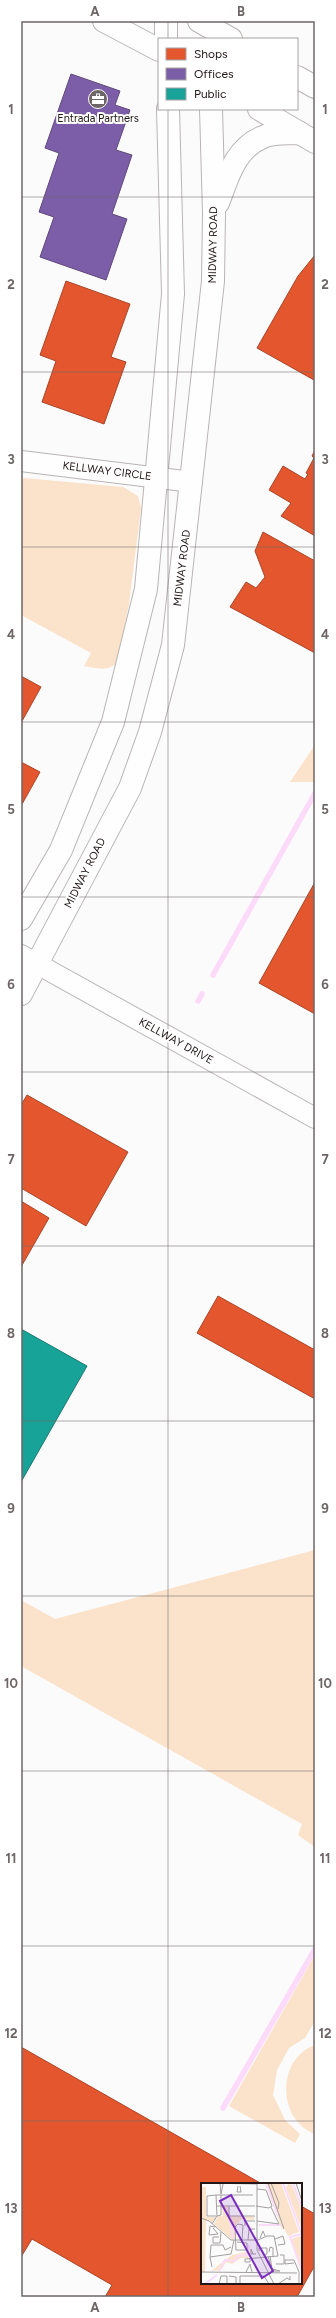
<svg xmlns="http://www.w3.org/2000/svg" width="336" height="2318" viewBox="0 0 336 2318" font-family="Figtree,sans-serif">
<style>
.green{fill:#fbe2ca}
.shops{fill:#e4572e;stroke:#aa4427}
.offices{fill:#7b5ea7;stroke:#60487c}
.public{fill:#17a398;stroke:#1a7971}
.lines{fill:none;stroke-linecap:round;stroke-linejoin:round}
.stream{stroke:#fcdafa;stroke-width:5.5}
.minor-casing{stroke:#bab4b4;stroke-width:22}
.secondary-casing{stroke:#bab4b4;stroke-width:24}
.minor{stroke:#fefefe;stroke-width:20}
.secondary{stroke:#fefefe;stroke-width:22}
.grid{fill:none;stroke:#6e6666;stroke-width:1;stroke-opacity:0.55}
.labels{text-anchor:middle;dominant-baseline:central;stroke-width:4;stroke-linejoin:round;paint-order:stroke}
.poi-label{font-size:11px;fill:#221616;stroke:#fff}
.street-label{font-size:11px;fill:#221616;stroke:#fff}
.inset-river{fill:none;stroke:#fcdafa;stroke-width:2}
.inset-road{fill:none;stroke:#a49f9f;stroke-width:1}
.view{fill:#7b2cbf;fill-opacity:0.15;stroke:#7b2cbf;stroke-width:2}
.inset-edge{fill:none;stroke:#221616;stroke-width:2}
.neatline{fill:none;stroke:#6e6666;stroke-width:1.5}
.grid-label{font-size:13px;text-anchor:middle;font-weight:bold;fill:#6e6666}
</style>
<rect width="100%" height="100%" fill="#fbfbfb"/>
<g class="green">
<path d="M24 478 123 487 138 496 141 508 129 604 118 660C111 673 96 668 84 666L91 653 21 615V480Z"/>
<path d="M315 745V782H290Z"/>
<path d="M315 1550V1847L298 1835 302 1824 21 1666V1600L55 1619Z"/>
<path d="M315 1955V2021L305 2038 289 2048 277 2070 273 2095 285 2120 300 2134 295 2143 229 2106Z"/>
<path d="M315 2045V2134C277 2120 276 2059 315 2045Z"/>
</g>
<g class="shops">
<path d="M315 255V379L314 380 257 348 298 276Z"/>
<path d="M66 281 130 304 111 357 126 362 104 424 42 402 56 361 40 355Z"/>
<path d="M315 450V536L281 516 291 503 269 490 283 466 305 479 308 474 306 473 314 458 312 456Z"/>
<path d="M263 532 315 561V653L230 607 246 582 256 588 265 577 255 551Z"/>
<path d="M21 676 41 687 21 723Z"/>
<path d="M21 762 40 772 21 806Z"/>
<path d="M315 882V1014L259 983Z"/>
<path d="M27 1095 128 1152 86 1226 21 1188V1105Z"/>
<path d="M21 1201 49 1218 21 1267Z"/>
<path d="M218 1296 315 1350V1399L197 1333Z"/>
<path d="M21 2047 262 2184H202V2283H301V2206L315 2214V2265L297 2297H105L112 2285 32 2239 21 2257Z"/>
</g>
<path class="offices" d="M71 74 120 91 115 105 130 110 116 150 132 155 112 214 127 219 106 280 40 257 54 217 39 212 59 153 45 148Z"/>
<path class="public" d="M21 1329 87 1366 21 1482Z"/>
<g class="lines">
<g class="stream">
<path d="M213 975 315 793"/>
<path d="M198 1001 202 994"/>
<path d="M223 2108 315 1949"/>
</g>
<g class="minor-casing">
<g id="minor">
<path d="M21 461 192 482"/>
<path d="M21 955 315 1118"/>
</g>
</g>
<g class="secondary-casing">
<g id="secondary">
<path d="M104 21 159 50"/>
<path d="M166 21V39"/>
<path d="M199 21 231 39"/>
<path d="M297 77 315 87"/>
<path d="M259 109 315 142"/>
<path d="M218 203C228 177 235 148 263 137 273 132 289 134 300 133"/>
<path d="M21 919 61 850 113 722 146 589 173 294 168 109"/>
<path d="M21 994 130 788 150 732 173 645 213 281 214 213 211 109"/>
</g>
</g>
<use href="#minor" class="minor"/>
<use href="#secondary" class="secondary"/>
</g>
<path class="grid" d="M168 21V39M168 109V2297M21 197H315M21 372H315M21 547H315M21 722H315M21 897H315M21 1072H315M21 1246H315M21 1421H315M21 1596H315M21 1771H315M21 1946H315M21 2121H315"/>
<defs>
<g id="office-disc" transform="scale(1)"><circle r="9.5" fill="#6e6666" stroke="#fff"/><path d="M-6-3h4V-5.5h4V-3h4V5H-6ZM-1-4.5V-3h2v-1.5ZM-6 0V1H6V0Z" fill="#fff"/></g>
</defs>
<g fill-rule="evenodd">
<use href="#office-disc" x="98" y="99"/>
</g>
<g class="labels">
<g class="poi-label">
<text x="98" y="118">Entrada Partners</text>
</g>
<g class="street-label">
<text transform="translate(213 245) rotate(-89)">MIDWAY ROAD</text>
<text transform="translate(107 471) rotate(7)">KELLWAY CIRCLE</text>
<text transform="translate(182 568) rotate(-83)">MIDWAY ROAD</text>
<text transform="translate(85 873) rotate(-63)">MIDWAY ROAD</text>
<text transform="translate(176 1041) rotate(29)">KELLWAY DRIVE</text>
</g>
</g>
<g transform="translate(201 2183)">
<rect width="101" height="101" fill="#fbfbfb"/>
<path d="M66 0H80L98 49 87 53 82 43 81 47ZM87 1 91 2 101 28V47L85 5ZM0 4H5V34H15L11 40 1 35ZM21 23H27L28 33 53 34V37L41 36 33 44 35 56H30L13 41 17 33H22ZM1 36 5 37 4 89H0ZM100 53 101 56V85L91 58V56ZM49 68 47 75H40L31 81 25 79 20 87 10 88 31 72Z" fill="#fbe2ca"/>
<path class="inset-river" d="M65 0 77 33M82 0 101 52M92 0 101 25M27 24 32 55M58 42H80M101 51 89 54 101 88M18 88 24 77 34 78 37 73 46 72 48 62M4 101 16 92"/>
<path class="inset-road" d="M0 0 56 1M56 0V67L73 101M67 0 83 46M70 0 78 20 77 26M95 0 101 18M19 1 20 11 22 1M37 3 36 9H40L39 3M15 23H54M28 23V33H54M55 23 68 25 71 23 65 7 56 6M15 33H6V13L15 12M16 33 15 12H52M0 35 8 38 30 57H57L66 53H73L77 73 44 76V79H49V76M0 37V50M56 38 78 41 70 24M11 41 16 33 20 32V12M44 43V38H54M12 45 17 51 8 52 9 43 14 44M18 54H12V60H19L20 49M59 55 62 48 64 53M74 56 82 53 84 61 77 62M47 57 48 46H54M36 59 46 60V67H35L34 44 37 41 42 42 41 57M58 68V65H66V71L64 72M68 69 69 64 72 65V73M52 71 50 66V71H55M67 73 71 88M69 73 71 86 79 88H71V86M9 74 10 62H22L24 67 30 64M93 80 84 81V77H93L98 89V101M75 81H83V72H79M11 84 9 74 30 71 33 57M0 89 96 90M45 89 49 81 51 89M28 93 35 94V101M39 100V93H63L68 101M18 101 20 93H26V101M77 101 86 95 89 97V93"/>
<path class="view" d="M30 12 72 88 61 95 19 18Z"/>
<rect width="101" height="101" class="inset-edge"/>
</g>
<rect width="336" height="2318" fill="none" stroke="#ffffff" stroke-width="44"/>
<rect x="158" y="38" width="140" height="72" fill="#ffffff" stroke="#a7a2a2"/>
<rect x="166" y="48" width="20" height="12" fill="#e4572e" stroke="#a7a2a2"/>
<text x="194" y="58" font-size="12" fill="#221616">Shops</text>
<rect x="166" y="68" width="20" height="12" fill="#7b5ea7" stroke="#a7a2a2"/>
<text x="194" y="78" font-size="12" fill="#221616">Offices</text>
<rect x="166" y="88" width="20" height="12" fill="#17a398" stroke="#a7a2a2"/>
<text x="194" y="98" font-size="12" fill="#221616">Public</text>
<rect x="22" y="22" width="292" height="2274" class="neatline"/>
<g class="grid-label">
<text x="95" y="16">A</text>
<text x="241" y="16">B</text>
<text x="11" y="114">1</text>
<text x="325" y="114">1</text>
<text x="11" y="289">2</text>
<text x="325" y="289">2</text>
<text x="11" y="464">3</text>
<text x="325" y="464">3</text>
<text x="11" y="639">4</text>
<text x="325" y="639">4</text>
<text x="11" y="814">5</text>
<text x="325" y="814">5</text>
<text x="11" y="989">6</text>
<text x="325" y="989">6</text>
<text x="11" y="1164">7</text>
<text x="325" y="1164">7</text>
<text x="11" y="1338">8</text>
<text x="325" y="1338">8</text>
<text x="11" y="1513">9</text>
<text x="325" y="1513">9</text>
<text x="11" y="1688">10</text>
<text x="325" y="1688">10</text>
<text x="11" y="1863">11</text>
<text x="325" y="1863">11</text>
<text x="11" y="2038">12</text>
<text x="325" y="2038">12</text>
<text x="11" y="2213">13</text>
<text x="325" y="2213">13</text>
<text x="95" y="2312">A</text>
<text x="241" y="2312">B</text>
</g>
</svg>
